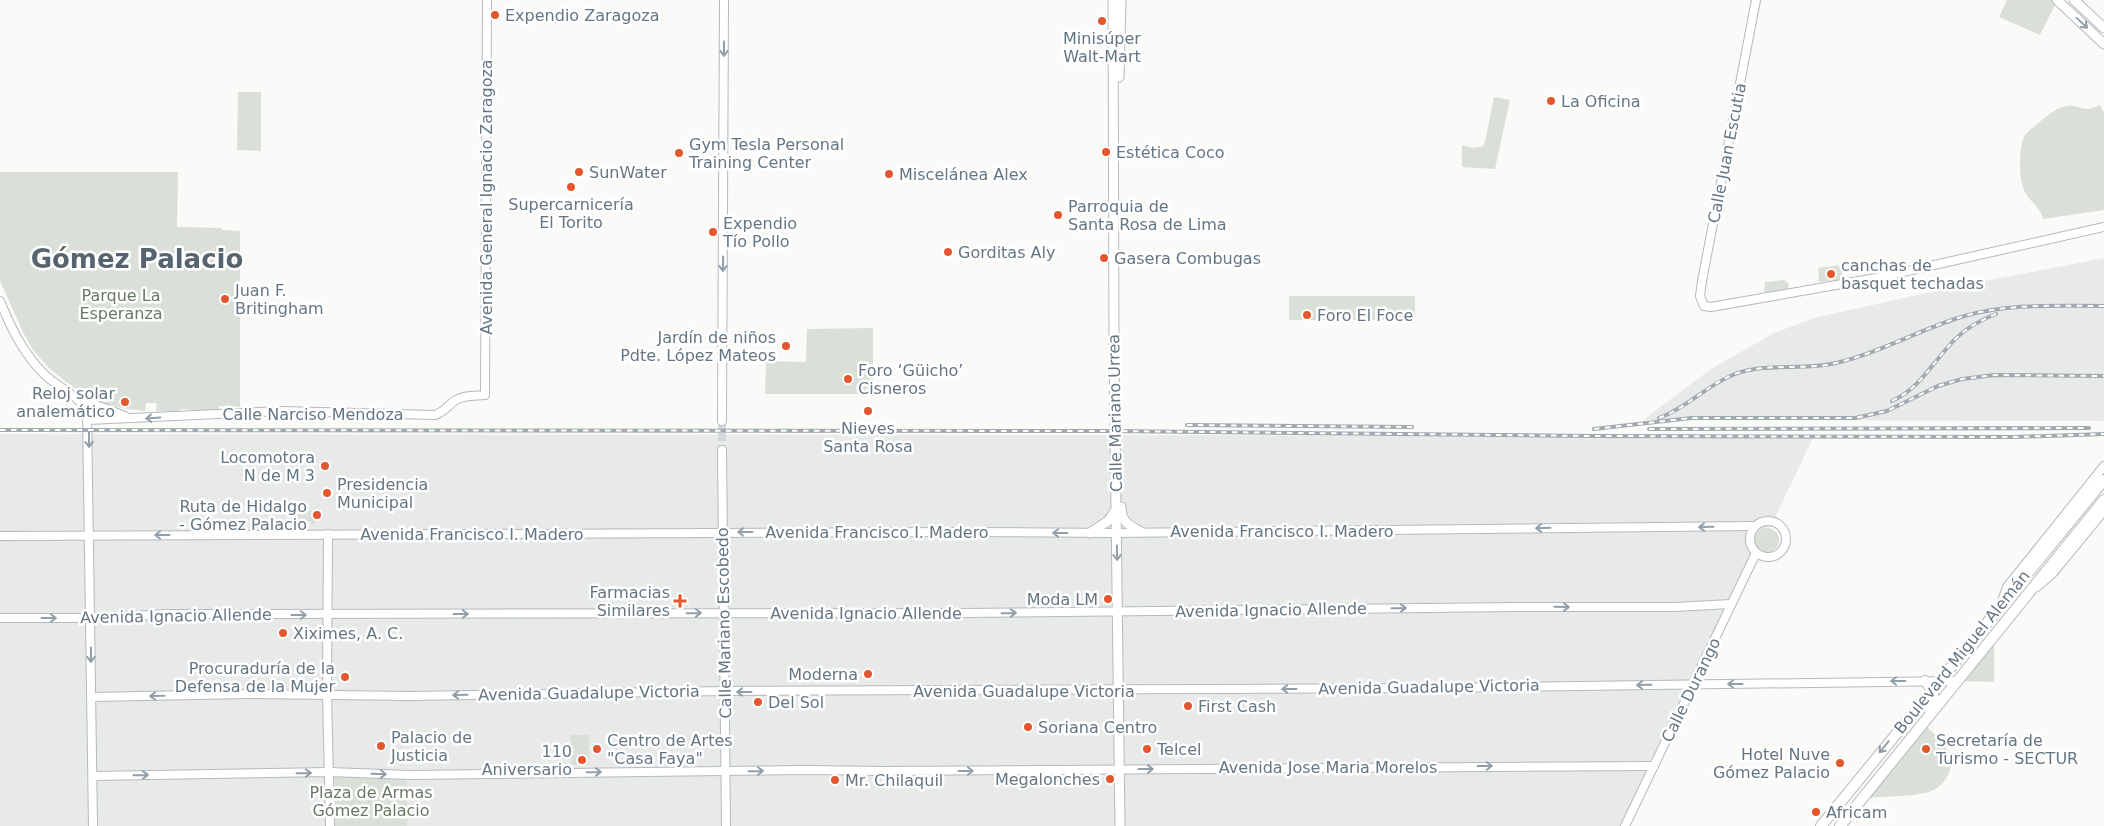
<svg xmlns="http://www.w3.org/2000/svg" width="2104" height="826" viewBox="0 0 2104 826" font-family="'DejaVu Sans',sans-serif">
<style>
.built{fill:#e8e9e9}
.green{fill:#dadfd7}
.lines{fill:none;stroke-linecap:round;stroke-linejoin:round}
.secondary-tunnel{stroke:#d5d9db;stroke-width:8;stroke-dasharray:8 4;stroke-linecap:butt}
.secondary-casing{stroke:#b3babf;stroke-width:10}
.primary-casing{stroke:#b5babe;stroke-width:11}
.highway-casing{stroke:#b4b9bd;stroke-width:12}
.secondary{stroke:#fff;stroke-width:8}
.primary{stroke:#fff;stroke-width:9}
.highway{stroke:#fff;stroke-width:10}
.rail-casing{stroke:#a2aab0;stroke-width:4}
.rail{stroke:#fff;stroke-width:2;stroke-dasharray:5.5;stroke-linecap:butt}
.oneway{stroke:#939fa8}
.poi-dot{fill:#e4572e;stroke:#fff;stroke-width:2}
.labels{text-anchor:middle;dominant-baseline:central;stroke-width:5;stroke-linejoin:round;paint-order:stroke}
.poi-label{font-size:16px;fill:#657683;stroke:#fff;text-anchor:start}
.street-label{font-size:16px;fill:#657683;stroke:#fff}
.park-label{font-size:16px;fill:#687a64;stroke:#fff}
.town-label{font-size:26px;font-weight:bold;fill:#57646e;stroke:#fff}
</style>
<rect width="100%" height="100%" fill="#fafaf8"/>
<g class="built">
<path d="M2104 258V421L1643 420 1711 369 1774 333 1814 318 1949 288Z"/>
<path d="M0 434 1814 436 1627 826H0Z"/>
</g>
<g class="green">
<path d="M2007 0H2056L2057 1 2040 35 1999 17Z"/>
<path d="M238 92H261V151L237 150Z"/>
<path d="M1494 97 1510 100 1495 169 1462 167V145L1474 148 1483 146 1485 142Z"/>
<path d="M2100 105 2104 113V210L2043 219C2040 205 2026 200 2023 187 2019 176 2018 144 2026 134 2031 128 2038 124 2043 119 2050 114 2058 107 2067 106 2082 104 2081 114 2100 105Z"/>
<path d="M0 172H178L177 227 222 228V230L240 231V407L219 406 218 412 182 409 175 412 156 411 157 403H146L145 411 121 408 94 400 95 397H87L66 382 49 368 33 350 23 332 0 281Z"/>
<path d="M1841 265 1843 279 1819 282 1818 268Z"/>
<path d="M1784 280 1789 284 1788 290 1764 294 1765 282Z"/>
<rect x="1289" y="296" width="126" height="24"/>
<path d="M873 328V394H765L766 361 806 362 807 329Z"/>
<path d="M298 504H306V511H316V524H311V521H305V525H298Z"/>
<circle cx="1767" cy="540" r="12"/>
<path d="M1994 638V682L1960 681Z"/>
<path d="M1925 725C1932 732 1941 739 1947 748 1958 766 1945 789 1925 793 1906 797 1885 796 1866 798Z"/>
<rect x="571" y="735" width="18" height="30"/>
<rect x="335" y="777" width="72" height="49"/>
</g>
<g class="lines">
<path class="secondary-tunnel" d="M722 421V450"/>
<g class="secondary-casing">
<g id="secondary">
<path d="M1756 0 1702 281 1700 296 1704 306 1711 307 1876 278 2104 227"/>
<path d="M0 301C11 328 23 353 44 374 57 387 80 395 87 413L93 826"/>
<path d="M80 399 125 416"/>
<path d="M88 420 281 411 435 415C445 412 449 403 458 399 466 395 476 396 485 395L487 0"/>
<path d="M722 421 724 0"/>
<path d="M722 450 726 826"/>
<circle cx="1768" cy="539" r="18"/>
<path d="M328 534 327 693 330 826"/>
<path d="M0 536 960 532 1116 533 1754 526"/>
<path d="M2037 587 2053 573 2104 511"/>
<path d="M2001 604 2007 587 2104 466"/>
<path d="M0 618H91L170 614 961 613 1516 607H1674L1731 604"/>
<path d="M91 697 248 694 409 696 725 691 1435 688 1957 681"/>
<path d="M93 776 330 772 410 775 806 770 883 771 1654 766"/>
<path d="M1625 826 1756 553"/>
</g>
</g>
<g class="primary-casing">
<g id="primary">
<path d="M1113 0 1114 346 1120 826"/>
<path d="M2057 0 2104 44"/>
<path d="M2074 0 2104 28"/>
<path d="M1119 77 1121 0"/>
<path d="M1121 507C1121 522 1129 525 1141 532"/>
<path d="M1090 533 1108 521 1115 511"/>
</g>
</g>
<g class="highway-casing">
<g id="highway">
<path d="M1925 681C1934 691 1936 697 1930 710"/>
<path d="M1821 826 2104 480"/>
<path d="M1840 826 2104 500"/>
</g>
</g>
<use href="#secondary" class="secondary"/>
<use href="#primary" class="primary"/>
<use href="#highway" class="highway"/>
<g class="rail-casing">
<g id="rail">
<path d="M1892 401C1918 389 1930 367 1948 347 1960 332 1978 321 1996 314"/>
<path d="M1659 418C1687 408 1707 385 1735 374 1768 362 1802 371 1836 363 1879 353 1919 330 1961 317 2007 303 2056 306 2104 306"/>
<path d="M1187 425 1412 427"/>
<path d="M1594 429 1691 418H1855L1887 411 1938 386 1962 379 1995 375 2104 376"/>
<path d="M1649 429 2089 428"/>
<path d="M0 430 1111 431 1594 436 2015 437 2104 434"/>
</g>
</g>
<use href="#rail" class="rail"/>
</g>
<defs><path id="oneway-shaft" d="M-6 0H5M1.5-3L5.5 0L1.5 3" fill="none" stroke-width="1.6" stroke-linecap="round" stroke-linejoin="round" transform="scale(1.25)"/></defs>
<g class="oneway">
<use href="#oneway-shaft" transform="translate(2082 23) rotate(43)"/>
<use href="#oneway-shaft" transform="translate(724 49) rotate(90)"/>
<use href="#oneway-shaft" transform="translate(723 264) rotate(91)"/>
<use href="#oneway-shaft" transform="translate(153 418) rotate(176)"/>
<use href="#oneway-shaft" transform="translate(89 440) rotate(89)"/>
<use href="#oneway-shaft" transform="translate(1706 527) rotate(179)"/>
<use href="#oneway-shaft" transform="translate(1543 528) rotate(178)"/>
<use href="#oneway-shaft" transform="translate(745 532) rotate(180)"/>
<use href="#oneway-shaft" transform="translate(1060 533) rotate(180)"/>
<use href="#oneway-shaft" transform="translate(162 535) rotate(180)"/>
<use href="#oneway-shaft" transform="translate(1117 553) rotate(89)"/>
<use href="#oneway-shaft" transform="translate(1562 607) rotate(1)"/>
<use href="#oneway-shaft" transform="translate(1399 608) rotate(-1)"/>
<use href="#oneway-shaft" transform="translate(694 613) rotate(-1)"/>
<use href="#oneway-shaft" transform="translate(1009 613) rotate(-1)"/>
<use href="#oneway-shaft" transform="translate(461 614)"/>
<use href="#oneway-shaft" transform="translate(299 615)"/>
<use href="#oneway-shaft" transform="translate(49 618)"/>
<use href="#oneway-shaft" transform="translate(91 655) rotate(90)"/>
<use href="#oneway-shaft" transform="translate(1898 681) rotate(180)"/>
<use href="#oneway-shaft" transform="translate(1735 684) rotate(180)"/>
<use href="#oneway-shaft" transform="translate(1644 685) rotate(179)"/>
<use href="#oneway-shaft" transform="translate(1289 689) rotate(180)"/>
<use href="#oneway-shaft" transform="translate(744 692) rotate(-180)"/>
<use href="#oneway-shaft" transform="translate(460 695) rotate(179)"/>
<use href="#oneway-shaft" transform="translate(157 696) rotate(179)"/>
<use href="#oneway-shaft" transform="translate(1884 747) rotate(129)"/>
<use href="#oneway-shaft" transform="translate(1485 766)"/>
<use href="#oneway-shaft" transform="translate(1146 769)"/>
<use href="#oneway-shaft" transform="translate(756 771) rotate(-1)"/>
<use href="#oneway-shaft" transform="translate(966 771)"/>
<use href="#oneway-shaft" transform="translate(594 772) rotate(-1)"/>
<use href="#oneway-shaft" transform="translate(304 773) rotate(-1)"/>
<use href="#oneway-shaft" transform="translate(379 774) rotate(2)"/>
<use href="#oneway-shaft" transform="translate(141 775) rotate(-1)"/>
</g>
<g class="poi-dot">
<circle cx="495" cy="15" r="5"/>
<circle cx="1102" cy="21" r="5"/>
<circle cx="1551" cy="101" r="5"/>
<circle cx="1106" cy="152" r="5"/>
<circle cx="679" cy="153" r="5"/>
<circle cx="579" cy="172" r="5"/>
<circle cx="889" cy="174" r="5"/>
<circle cx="571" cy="187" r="5"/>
<circle cx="1058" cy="215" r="5"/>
<circle cx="713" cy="232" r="5"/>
<circle cx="948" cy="252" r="5"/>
<circle cx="1104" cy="258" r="5"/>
<circle cx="1831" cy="274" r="5"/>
<circle cx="225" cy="299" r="5"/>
<circle cx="1307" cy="315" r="5"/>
<circle cx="786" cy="346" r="5"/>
<circle cx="848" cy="379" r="5"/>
<circle cx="125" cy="402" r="5"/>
<circle cx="868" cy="411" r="5"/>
<circle cx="325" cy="466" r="5"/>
<circle cx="327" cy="493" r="5"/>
<circle cx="317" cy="515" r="5"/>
<circle cx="1108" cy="599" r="5"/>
<path d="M677.5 593.5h5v5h5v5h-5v5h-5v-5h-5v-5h5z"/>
<circle cx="283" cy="633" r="5"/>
<circle cx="868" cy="674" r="5"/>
<circle cx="345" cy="677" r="5"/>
<circle cx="758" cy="702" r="5"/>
<circle cx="1188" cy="706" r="5"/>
<circle cx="1028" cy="727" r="5"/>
<circle cx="381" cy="746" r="5"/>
<circle cx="597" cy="749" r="5"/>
<circle cx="1147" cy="749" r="5"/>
<circle cx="1926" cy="749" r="5"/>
<circle cx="582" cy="760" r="5"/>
<circle cx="1840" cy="763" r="5"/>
<circle cx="1110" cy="779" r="5"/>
<circle cx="835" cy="780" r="5"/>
<circle cx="1816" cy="812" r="5"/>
</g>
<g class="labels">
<g class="poi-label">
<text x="505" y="15">Expendio Zaragoza</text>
<text x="1102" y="38" text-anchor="middle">Minisúper<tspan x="1102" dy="18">Walt-Mart</tspan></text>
<text x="1561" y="101">La Oficina</text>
<text x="689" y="144">Gym Tesla Personal<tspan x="689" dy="18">Training Center</tspan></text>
<text x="1116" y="152">Estética Coco</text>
<text x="589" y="172">SunWater</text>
<text x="899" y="174">Miscelánea Alex</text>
<text x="571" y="204" text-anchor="middle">Supercarnicería<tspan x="571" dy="18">El Torito</tspan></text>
<text x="1068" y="206">Parroquia de<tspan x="1068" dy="18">Santa Rosa de Lima</tspan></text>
<text x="723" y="223">Expendio<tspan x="723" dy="18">Tío Pollo</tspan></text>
<text x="958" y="252">Gorditas Aly</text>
<text x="1114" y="258">Gasera Combugas</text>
<text x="1841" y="265">canchas de<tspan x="1841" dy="18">basquet techadas</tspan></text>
<text x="235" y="290">Juan F.<tspan x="235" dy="18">Britingham</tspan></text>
<text x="1317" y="315">Foro El Foce</text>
<text x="776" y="337" text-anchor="end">Jardín de niños<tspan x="776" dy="18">Pdte. López Mateos</tspan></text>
<text x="858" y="370">Foro ‘Güicho’<tspan x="858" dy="18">Cisneros</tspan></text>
<text x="115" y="393" text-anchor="end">Reloj solar<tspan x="115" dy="18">analemático</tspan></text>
<text x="868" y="428" text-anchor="middle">Nieves<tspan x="868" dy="18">Santa Rosa</tspan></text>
<text x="315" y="457" text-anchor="end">Locomotora<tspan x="315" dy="18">N de M 3</tspan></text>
<text x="337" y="484">Presidencia<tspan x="337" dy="18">Municipal</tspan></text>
<text x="307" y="506" text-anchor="end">Ruta de Hidalgo<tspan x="307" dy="18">- Gómez Palacio</tspan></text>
<text x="670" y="592" text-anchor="end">Farmacias<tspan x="670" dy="18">Similares</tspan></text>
<text x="1098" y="599" text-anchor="end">Moda LM</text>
<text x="293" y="633">Xiximes, A. C.</text>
<text x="335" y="668" text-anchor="end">Procuraduría de la<tspan x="335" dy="18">Defensa de la Mujer</tspan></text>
<text x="858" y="674" text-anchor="end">Moderna</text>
<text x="768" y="702">Del Sol</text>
<text x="1198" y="706">First Cash</text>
<text x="1038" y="727">Soriana Centro</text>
<text x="391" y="737">Palacio de<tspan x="391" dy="18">Justicia</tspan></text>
<text x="607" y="740">Centro de Artes<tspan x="607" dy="18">"Casa Faya"</tspan></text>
<text x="1936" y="740">Secretaría de<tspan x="1936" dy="18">Turismo - SECTUR</tspan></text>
<text x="1157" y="749">Telcel</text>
<text x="572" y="751" text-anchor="end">110<tspan x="572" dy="18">Aniversario</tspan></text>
<text x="1830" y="754" text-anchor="end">Hotel Nuve<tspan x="1830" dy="18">Gómez Palacio</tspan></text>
<text x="1100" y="779" text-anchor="end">Megalonches</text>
<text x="845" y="780">Mr. Chilaquil</text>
<text x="1826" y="812">Africam</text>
</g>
<g class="street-label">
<text transform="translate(1727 153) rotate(-79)">Calle Juan Escutia</text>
<text transform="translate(486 197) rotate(-90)">Avenida General Ignacio Zaragoza</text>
<text transform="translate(1115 413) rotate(-91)">Calle Mariano Urrea</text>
<text x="313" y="414">Calle Narciso Mendoza</text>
<text x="1282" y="531">Avenida Francisco I. Madero</text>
<text x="877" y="532">Avenida Francisco I. Madero</text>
<text x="472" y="534">Avenida Francisco I. Madero</text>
<text transform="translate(1271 610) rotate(-1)">Avenida Ignacio Allende</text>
<text x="866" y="613">Avenida Ignacio Allende</text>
<text transform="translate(176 616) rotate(-1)">Avenida Ignacio Allende</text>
<text transform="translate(724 623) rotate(-91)">Calle Mariano Escobedo</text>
<text transform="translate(1962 652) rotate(-51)">Boulevard Miguel Alemán</text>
<text transform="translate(1429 687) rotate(-1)">Avenida Guadalupe Victoria</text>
<text transform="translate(1691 690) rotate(-64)">Calle Durango</text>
<text x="1024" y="691">Avenida Guadalupe Victoria</text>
<text transform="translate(589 693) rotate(-1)">Avenida Guadalupe Victoria</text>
<text x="1328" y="767">Avenida Jose Maria Morelos</text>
</g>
<g class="park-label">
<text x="121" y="295">Parque La<tspan x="121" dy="18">Esperanza</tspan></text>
<text x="371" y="792">Plaza de Armas<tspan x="371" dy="18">Gómez Palacio</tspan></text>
</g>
<g class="town-label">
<text x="137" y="259">Gómez Palacio</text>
</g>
</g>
</svg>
